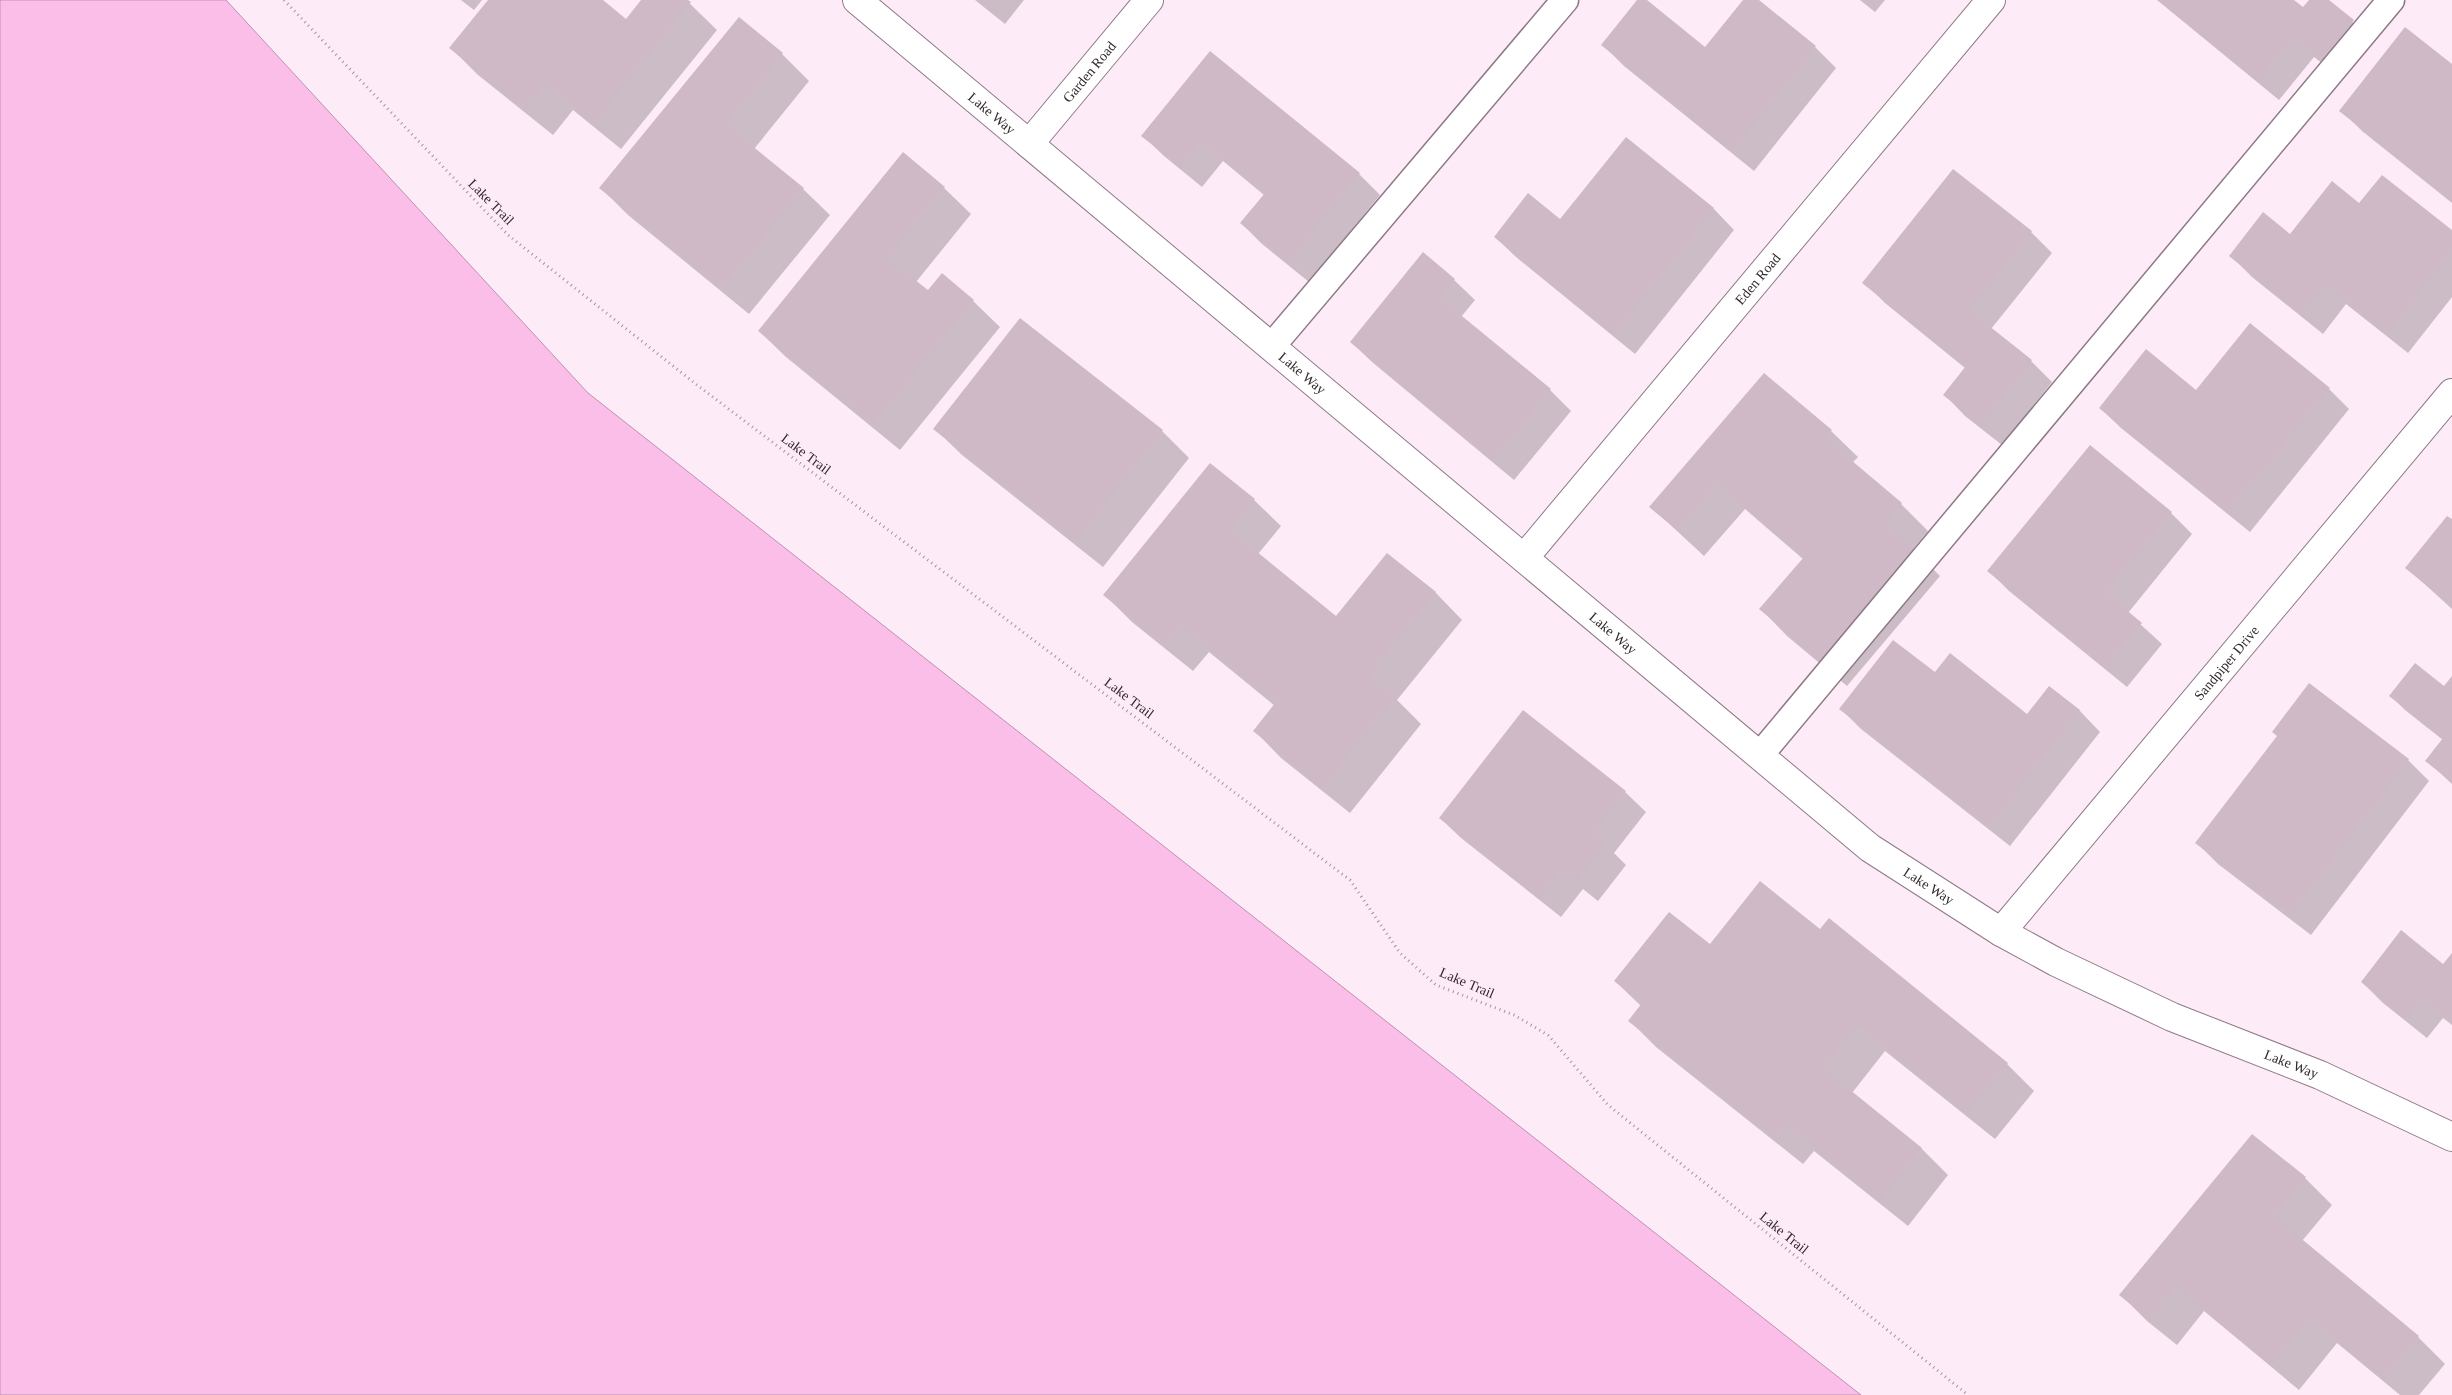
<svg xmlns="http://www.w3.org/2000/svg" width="2452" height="1395" viewBox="0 0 2452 1395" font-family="'Times New Roman',serif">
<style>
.water{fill:#fabee8;stroke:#bd91b0}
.shadow{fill:#0003}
.building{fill:#cfb9c7}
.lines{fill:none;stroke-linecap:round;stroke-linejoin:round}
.service-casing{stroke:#8e7987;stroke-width:29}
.minor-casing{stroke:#8e7987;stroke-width:30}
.path{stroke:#a3959f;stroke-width:3;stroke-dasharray:1 4;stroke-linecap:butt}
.service{stroke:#fff;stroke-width:26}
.minor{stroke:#fff;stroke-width:28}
.labels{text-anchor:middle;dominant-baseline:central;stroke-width:4;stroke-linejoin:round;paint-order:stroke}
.street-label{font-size:14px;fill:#30282d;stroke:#feebf8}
</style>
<rect width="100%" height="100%" fill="#feebf8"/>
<path class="water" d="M0 0H226L588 393 1861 1395H0Z"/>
<g class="shadow">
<path d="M461 0H482L474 10Z"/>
<path d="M489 0H601L626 20 643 0H686L717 30 621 149 573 110 553 135 478 75 451 48Z"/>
<path d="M975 0H1024L1005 24Z"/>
<path d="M1639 0H1645L1706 49 1745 0H1757L1815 47 1836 68 1754 171 1624 66 1603 45Z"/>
<path d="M1860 0H1885L1875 12Z"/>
<path d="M2157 0H2292L2303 9 2311 0H2327L2374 41 2343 79 2314 57 2279 100Z"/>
<path d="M740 19 782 54 809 81 754 149 803 189 830 215 749 314 628 215 601 188Z"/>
<path d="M1210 53 1359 174 1380 195 1309 282 1262 244 1241 223 1264 195 1223 161 1202 187 1164 156 1143 136Z"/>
<path d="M2452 66V203L2362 131 2341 110Z"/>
<path d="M1626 139 1714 209 1734 230 1635 354 1516 257 1495 237 1560 221Z"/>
<path d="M944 188 971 214 916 282 928 292 973 301 1000 327 900 450 786 357 759 331Z"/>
<path d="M2359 205 2452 232V297L2408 353 2346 304 2323 334 2252 277 2231 256 2290 236Z"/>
<path d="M2031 232 2052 253 1991 329 2031 361 2052 382 2002 445 1965 416 1945 395 1965 368 1885 303 1864 282Z"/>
<path d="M1454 280 1475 300 1461 317 1550 390 1571 411 1514 480 1372 362 1351 342Z"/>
<path d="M2329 389 2349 409 2250 532 2121 428 2100 408 2196 391Z"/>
<path d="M935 429 1162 431 1189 458 1103 567 962 455Z"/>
<path d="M1831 431 1858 457 1852 463 1901 504 1928 531 1913 549 1940 576 1847 686 1787 636 1761 609 1803 559 1745 509 1704 556 1651 507Z"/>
<path d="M2090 447 2171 513 2192 534 2128 613 2162 644 2127 687 2009 591 1989 571Z"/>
<path d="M1254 500 1281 526 1258 554 1336 617 1387 554 1436 593 1462 620 1397 700 1421 724 1350 813 1281 758 1255 731 1275 706 1209 652 1193 671 1132 622 1105 595Z"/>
<path d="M2452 521V609L2407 568Z"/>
<path d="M1935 674 2027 716 2050 687 2080 711 2100 732 2010 846 1861 729 1841 709Z"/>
<path d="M2452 678V784L2427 761 2443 740 2405 710 2391 696 2445 688Z"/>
<path d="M2310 684 2408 760 2429 781 2311 935 2218 864 2197 843 2278 736Z"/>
<path d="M1625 792 1646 812 1614 853 1626 865 1598 901 1583 889 1561 917 1461 838 1440 818Z"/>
<path d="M1820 930 2007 1064 2034 1091 1995 1139 1885 1051 1852 1093 1922 1149 1948 1175 1908 1226 1814 1151 1803 1164 1656 1047 1630 1021 1641 1006 1615 981 1710 946Z"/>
<path d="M2452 955V1025L2443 1018 2427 1038 2383 1003 2362 982 2443 966Z"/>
<path d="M2305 1178 2332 1205 2302 1241 2418 1337 2445 1364 2419 1395H2400L2337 1343 2299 1390 2204 1311 2177 1345 2147 1321 2121 1295Z"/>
</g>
<g class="building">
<path d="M488 0H603L626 19 641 0H688L691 2 594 123 546 84 525 109 449 48Z"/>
<path d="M1637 0H1647L1705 47 1743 0H1759L1816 46 1733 151 1601 45Z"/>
<path d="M2158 0H2294L2303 7 2309 0H2329L2354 20 2322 59 2293 37 2258 81Z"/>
<path d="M739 17 783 53 725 124 804 188 722 288 599 188Z"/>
<path d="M2405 27 2452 64V200L2339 111Z"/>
<path d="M1210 51 1360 173 1288 262 1240 223 1265 193 1201 141 1181 167 1141 136Z"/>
<path d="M1626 137 1714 208 1614 334 1494 237 1528 193 1560 219Z"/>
<path d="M903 152 945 187 887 258 928 290 942 273 974 300 873 424 758 331Z"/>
<path d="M1953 169 2032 231 1969 310 2032 360 1981 425 1943 395 1966 366 1862 283Z"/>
<path d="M2382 175 2452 230V251L2387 333 2325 284 2301 314 2229 256 2263 212 2290 234 2332 181 2359 203Z"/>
<path d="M1423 252 1455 279 1440 298 1551 389 1492 460 1350 342Z"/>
<path d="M1020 318 1163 430 1076 541 933 429Z"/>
<path d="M2250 323 2330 388 2228 512 2099 408 2146 349 2196 390Z"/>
<path d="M1764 373 1832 430 1825 438 1902 503 1885 524 1914 548 1820 660 1759 609 1804 557 1717 483 1677 530 1649 507Z"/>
<path d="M2090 445 2172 512 2106 593 2142 623 2105 667 1987 571Z"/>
<path d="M1210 463 1255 499 1230 530 1336 616 1387 553 1436 592 1369 675 1396 697 1322 787 1253 731 1276 702 1181 626 1165 645 1103 595Z"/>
<path d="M2447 516 2452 519V606L2405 568Z"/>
<path d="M1893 640 1935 672 1950 653 2027 714 2049 686 2080 710 1989 826 1839 709Z"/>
<path d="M2415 663 2444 686 2452 676V782L2425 761 2443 738 2389 696Z"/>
<path d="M2309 683 2409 759 2290 915 2195 843 2277 736 2272 732Z"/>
<path d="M1523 710 1626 791 1593 833 1606 843 1577 881 1561 870 1540 897 1439 818Z"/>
<path d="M1760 881 1820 929 1829 918 2008 1063 1968 1113 1858 1025 1823 1068 1922 1148 1881 1200 1787 1125 1776 1138 1628 1021 1642 1003 1614 981 1669 912 1710 944Z"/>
<path d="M2401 930 2443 964 2452 953V1022L2422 998 2406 1018 2361 982Z"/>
<path d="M2252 1134 2306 1177 2274 1216 2419 1336 2384 1379 2310 1318 2271 1365 2176 1286 2149 1319 2119 1295Z"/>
</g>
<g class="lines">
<g class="service-casing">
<g id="service">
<path d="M1271 347 1565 0"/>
<path d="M1760 755 2391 0"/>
</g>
</g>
<g class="minor-casing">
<g id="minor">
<path id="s1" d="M857 0 1870 848 2001 932 2056 962 2172 1017 2320 1075 2452 1137"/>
<path id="s2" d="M1029 144 1149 0"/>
<path id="s3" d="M1524 558 1991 0"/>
<path id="s4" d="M2001 932 2452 393"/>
</g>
</g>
<path class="path" d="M284 0 508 235 697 385 1350 880 1400 953 1436 985 1514 1015 1548 1035 1608 1105 1968 1395"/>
<use href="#service" class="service"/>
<use href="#minor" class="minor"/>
</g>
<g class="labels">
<g class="street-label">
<text stroke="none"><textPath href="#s2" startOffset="94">Garden Road</textPath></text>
<text stroke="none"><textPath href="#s1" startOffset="176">Lake Way</textPath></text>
<text transform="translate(491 202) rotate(45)">Lake Trail</text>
<text stroke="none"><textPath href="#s3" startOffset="364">Eden Road</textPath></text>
<text stroke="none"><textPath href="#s1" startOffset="581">Lake Way</textPath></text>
<text transform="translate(806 454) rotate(37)">Lake Trail</text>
<text stroke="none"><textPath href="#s1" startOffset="986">Lake Way</textPath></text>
<text stroke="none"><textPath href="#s4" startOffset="351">Sandpiper Drive</textPath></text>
<text transform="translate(1129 698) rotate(37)">Lake Trail</text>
<text stroke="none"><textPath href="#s1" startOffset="1391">Lake Way</textPath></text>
<text transform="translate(1467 983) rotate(23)">Lake Trail</text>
<text stroke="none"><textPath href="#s1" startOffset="1796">Lake Way</textPath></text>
<text transform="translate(1784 1233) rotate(39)">Lake Trail</text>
</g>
</g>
</svg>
